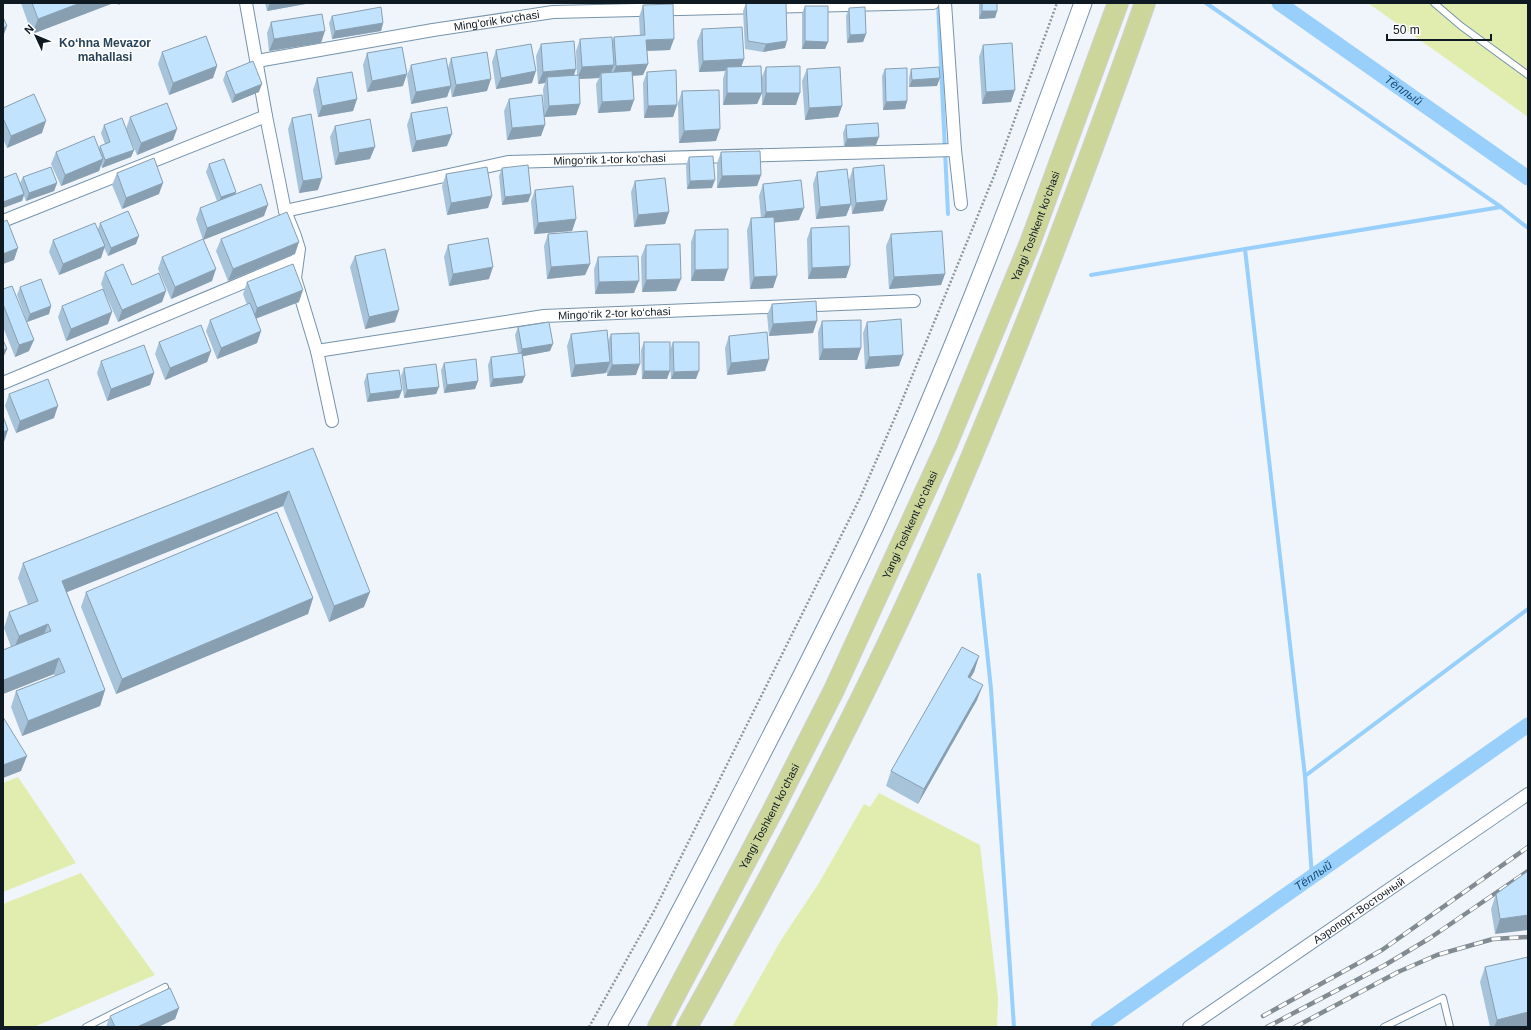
<svg xmlns="http://www.w3.org/2000/svg" width="1531" height="1030" viewBox="0 0 1531 1030" font-family="Arial,sans-serif">
<style>
.green{fill:#e1edae}
.lines{fill:none;stroke-linecap:round;stroke-linejoin:round}
.stream{stroke:#99cffb;stroke-width:4}
.canal{stroke:#99cffb;stroke-width:15}
.service-casing{stroke:#7693ab;stroke-width:8}
.minor-casing{stroke:#7693ab;stroke-width:14}
.secondary-casing{stroke:#7693ab;stroke-width:19}
.trunk-casing{stroke:#cfd1d3;stroke-width:22}
.path{stroke:#8f979e;stroke-width:2.5;stroke-dasharray:2 2;stroke-linecap:butt}
.service{stroke:#fff;stroke-width:6}
.minor{stroke:#fff;stroke-width:12}
.secondary{stroke:#fff;stroke-width:17}
.trunk{stroke:#ccd69a;stroke-width:20}
.rail-casing{stroke:#828b92;stroke-width:4.5}
.rail{stroke:#fff;stroke-width:3;stroke-dasharray:9;stroke-linecap:butt}
.wall{fill:#a7c3da}
.shaded-wall{fill:#889fb1}
.building{fill:#c2e3fd;stroke:#889fb1}
.labels{text-anchor:middle;dominant-baseline:central;stroke-width:3;stroke-linejoin:round;paint-order:stroke}
.street-label{font-size:11px;fill:#0e1922;stroke:#fff}
.neighbourhood-label{font-size:12px;font-weight:bold;fill:#284358;stroke:#fff}
.water-label{font-size:12px;font-style:italic;fill:#104e77;stroke:#fff}
</style>
<rect width="100%" height="100%" fill="#eff5fb"/>
<g class="green">
<path d="M1368 3H1528V117Z"/>
<path d="M18 777 76 863 3 892V783Z"/>
<path d="M879 793 980 845 998 998 997 1027H732L781 940 819 883 864 804 870 807Z"/>
<path d="M81 873 155 975 34 1027H3V904Z"/>
</g>
<g class="lines">
<g class="stream">
<path d="M938 3 948 214"/>
<path d="M1206 3 1501 207 1528 228"/>
<path d="M1245 249 1305 776 1312 877"/>
<path d="M1091 275 1245 249 1501 207"/>
<path d="M979 575 991 689 1014 1027"/>
<path d="M1305 776 1528 609"/>
</g>
<g class="canal">
<path id="s1" d="M1279 3 1528 178"/>
<path id="s2" d="M1098 1027 1528 725"/>
</g>
<g class="service-casing">
<g id="service">
<path d="M1434 3 1461 26 1528 75"/>
<path d="M86 1027 165 987"/>
<path d="M1384 1027 1443 998 1450 1027"/>
</g>
</g>
<g class="minor-casing">
<g id="minor">
<path d="M246 3 266 116 285 211 295 236 299 249 295 278 317 351 332 421"/>
<path d="M945 3 955 150 961 204"/>
<path id="s3" d="M257 61 433 30 553 12 933 3"/>
<path id="s4" d="M285 211 508 162 955 150"/>
<path d="M3 221 266 116"/>
<path id="s5" d="M317 351 544 316 914 301"/>
<path d="M3 383 297 260"/>
<path id="s6" d="M1189 1027 1528 794"/>
</g>
</g>
<g class="secondary-casing">
<path id="secondary" d="M617 1027C666 942 710 854 755 767 798 683 842 599 881 513 956 347 1021 175 1083 3"/>
</g>
<g class="trunk-casing">
<g id="trunk">
<path id="s7" d="M658 1027 772 812 834 690 947 444 1030 243 1118 3"/>
<path d="M687 1027C783 855 876 679 954 498 1024 335 1086 170 1145 3"/>
</g>
</g>
<path class="path" d="M589 1027 654 911 860 498 899 408 994 176 1057 3"/>
<use href="#service" class="service"/>
<use href="#minor" class="minor"/>
<use href="#secondary" class="secondary"/>
<use href="#trunk" class="trunk"/>
<g class="rail-casing">
<g id="rail">
<path d="M1263 1016 1382 950 1528 847"/>
<path d="M1267 1027 1385 965 1430 938 1528 871"/>
<path d="M1295 1027 1398 972 1437 955 1493 939 1528 937"/>
</g>
</g>
<use href="#rail" class="rail"/>
</g>
<g class="wall">
<path d="M21 3H111V4L32 34Z"/>
<path d="M265 3H311L267 11Z"/>
<path d="M746 3 785 48 763 52 745 49 743 11Z"/>
<path d="M979 3H997V11L995 18 979 19Z"/>
<path d="M643 5 670 50 647 51 648 64 643 75 633 76 634 100 630 111 598 113 596 84 599 78 579 79 580 104 576 115 544 117 541 136 507 140 504 111 509 99 544 116 543 89 545 83 538 84 536 56 541 44 574 76 577 75 576 51 580 39 612 42 614 37 640 36 639 17Z"/>
<path d="M805 6 828 42 825 49H802V13Z"/>
<path d="M849 8 866 34 863 42 847 43 846 16Z"/>
<path d="M332 16 383 23 381 31 332 39 329 23Z"/>
<path d="M271 22 321 43 269 51 267 33Z"/>
<path d="M702 29 744 59 741 67 761 79 766 67 796 105H762V93L757 104 723 105V79L725 71 699 72 697 41Z"/>
<path d="M983 45 1011 102 982 104 979 57Z"/>
<path d="M496 50 532 83 496 89 492 62Z"/>
<path d="M162 52 217 66 213 78 169 95 158 64Z"/>
<path d="M367 53 403 86 367 92 363 65Z"/>
<path d="M451 58 487 91 452 97 450 87 447 97 411 104 407 76 411 65 448 68Z"/>
<path d="M807 69 842 106 838 117 805 120 802 81Z"/>
<path d="M885 69 907 101 905 109 883 110 882 76Z"/>
<path d="M911 69 937 86 909 87V77Z"/>
<path d="M226 72 259 92 232 103 223 80Z"/>
<path d="M647 72 677 105 673 117 644 118 643 83Z"/>
<path d="M317 78 357 99 353 111 318 117 313 90Z"/>
<path d="M682 91 716 141 679 143 678 103Z"/>
<path d="M3 108 42 133 7 148 3 139Z"/>
<path d="M411 113 447 146 412 152 407 125Z"/>
<path d="M130 117 177 129 173 140 137 155 126 129Z"/>
<path d="M292 118 318 190 299 193 288 129Z"/>
<path d="M104 125 134 150 131 157 102 168 101 165 99 171 61 186 51 164 56 152 99 148 100 146 105 144 101 133Z"/>
<path d="M846 125 876 145 844 147 843 133Z"/>
<path d="M335 126 370 159 335 165 330 137Z"/>
<path d="M721 152 761 175 757 186 717 188V163Z"/>
<path d="M689 157 712 188 687 189 686 165Z"/>
<path d="M209 164 235 194 264 216 203 240 196 219 200 208 217 201 206 172Z"/>
<path d="M502 168 531 194 528 202 502 205 499 176Z"/>
<path d="M853 168 887 200 883 211 852 214 849 180Z"/>
<path d="M817 172 851 204 846 216 816 219 813 184Z"/>
<path d="M117 173 159 194 122 209 112 185Z"/>
<path d="M446 174 492 196 488 208 447 215 442 186Z"/>
<path d="M23 177 57 183 54 191 26 201 24 196 22 201 20 183Z"/>
<path d="M635 181 669 212 665 224 634 227 631 192Z"/>
<path d="M763 184 799 220 774 222 777 276 773 288 750 289 747 230 751 218H761L759 196Z"/>
<path d="M535 190 576 219 572 231 534 234 531 201Z"/>
<path d="M100 223 136 244 108 256 104 248 101 258 59 275 49 252 53 240 98 229Z"/>
<path d="M811 228 850 266 846 278 808 279 807 239Z"/>
<path d="M695 230 724 281H691V242Z"/>
<path d="M548 234 590 264 585 275 547 279 544 246Z"/>
<path d="M891 234 945 274 941 285 889 289 886 246Z"/>
<path d="M221 239 295 254 228 281 216 251Z"/>
<path d="M448 245 489 279 449 286 444 257Z"/>
<path d="M646 245 676 291 642 292 641 257Z"/>
<path d="M355 256 395 322 365 329 350 267Z"/>
<path d="M162 257 212 281 171 299 158 269Z"/>
<path d="M598 257 634 293 595 294 594 269Z"/>
<path d="M105 272 132 285 166 291 162 302 118 322 101 284Z"/>
<path d="M247 282 299 302 256 318 261 331 257 343 217 359 206 331 210 320 247 305 243 294Z"/>
<path d="M20 287 51 306 49 314 27 322 17 295Z"/>
<path d="M3 289 29 351 15 357 3 327Z"/>
<path d="M772 304 813 333 769 336 767 315Z"/>
<path d="M62 306 108 324 66 341 58 317Z"/>
<path d="M822 321 861 348 857 360H819L818 332Z"/>
<path d="M867 322 899 366 865 369 863 333Z"/>
<path d="M518 327 550 351 522 356 525 376 522 383 490 387 488 365 491 357 518 353 515 335Z"/>
<path d="M571 334 608 341 611 334 636 375 607 376V369L606 373 571 377 567 346Z"/>
<path d="M729 336 769 359 765 371 727 375 725 348Z"/>
<path d="M159 342 211 351 207 362 165 380 155 354Z"/>
<path d="M644 342 667 379H642L641 350Z"/>
<path d="M673 342 696 379H671L670 350Z"/>
<path d="M101 361 154 373 150 385 107 401 97 373Z"/>
<path d="M444 363 478 381 475 389 444 393 441 370Z"/>
<path d="M404 368 439 387 436 394 404 398 401 376Z"/>
<path d="M367 374 399 398 367 402 364 382Z"/>
<path d="M9 394 54 418 16 433 5 406Z"/>
<path d="M313 448 364 607 329 622 283 506 67 592 105 690 100 706 22 736 11 707 16 691 55 676 54 674 3 694V650L11 647 4 628 9 612 28 605 18 578 23 563Z"/>
<path d="M86 592 313 598 308 614 116 694 81 607Z"/>
<path d="M979 656 974 672 970 678 977 700 918 804 886 786 891 771Z"/>
<path d="M1528 871 1495 934 1491 909 1496 894Z"/>
<path d="M1528 957V1027H1490L1480 982 1485 967Z"/>
<path d="M179 1008 175 1019 158 1027H106L110 1016Z"/>
</g>
<g class="shaded-wall">
<path d="M80 3H111V4L32 34 38 19Z"/>
<path d="M119 3H123L118 5Z"/>
<path d="M270 3H311L267 11Z"/>
<path d="M982 11H997L995 18 979 19Z"/>
<path d="M383 23 381 31 332 39 335 31Z"/>
<path d="M7 26 3 37V28Z"/>
<path d="M325 31 321 43 269 51 274 39Z"/>
<path d="M866 34 863 42 847 43 850 35Z"/>
<path d="M674 39 670 50 642 51 646 40Z"/>
<path d="M787 41 785 48 763 52 766 44Z"/>
<path d="M805 41 828 42 825 49H802Z"/>
<path d="M744 59 740 70 727 67 725 71 699 72 703 61Z"/>
<path d="M648 64 643 75 612 77 616 66Z"/>
<path d="M614 65 609 77 601 73 599 78 577 79 582 67Z"/>
<path d="M217 66 213 78 169 95 173 83Z"/>
<path d="M576 69 572 81 547 77 545 83 538 84 543 72Z"/>
<path d="M536 71 532 83 496 89 501 78Z"/>
<path d="M407 74 403 86 367 92 372 81Z"/>
<path d="M940 78 937 86 909 87 912 80Z"/>
<path d="M491 79 487 91 452 97 456 85Z"/>
<path d="M262 84 259 92 232 103 235 95Z"/>
<path d="M451 86 447 97 411 104 416 92Z"/>
<path d="M1015 90 1011 102 982 104 986 92Z"/>
<path d="M727 93H762L757 104 723 105Z"/>
<path d="M766 93H800L796 105H762Z"/>
<path d="M357 99 353 111 318 117 322 106Z"/>
<path d="M634 100 630 111 598 113 602 102Z"/>
<path d="M907 101 905 109 883 110 886 102Z"/>
<path d="M580 104 576 115 544 117 549 106Z"/>
<path d="M677 105 673 117 644 118 648 106Z"/>
<path d="M842 106 838 117 805 120 809 108Z"/>
<path d="M46 121 42 133 7 148 11 136Z"/>
<path d="M545 125 541 136 507 140 512 128Z"/>
<path d="M177 129 173 140 137 155 141 143Z"/>
<path d="M720 129 716 141 679 143 684 131Z"/>
<path d="M452 134 447 146 412 152 416 141Z"/>
<path d="M879 137 876 145 844 147 847 139Z"/>
<path d="M375 147 370 159 335 165 339 153Z"/>
<path d="M134 150 131 157 102 168 105 160Z"/>
<path d="M103 159 99 171 61 186 65 175Z"/>
<path d="M761 175 757 186 717 188 722 176Z"/>
<path d="M322 178 318 190 299 193 303 181Z"/>
<path d="M715 180 712 188 687 189 690 181Z"/>
<path d="M57 183 54 191 26 201 29 193Z"/>
<path d="M163 183 159 194 122 209 126 198Z"/>
<path d="M236 192 233 200 218 205 221 197Z"/>
<path d="M24 194 22 201 3 208V202Z"/>
<path d="M531 194 528 202 502 205 505 197Z"/>
<path d="M492 196 488 208 447 215 451 203Z"/>
<path d="M887 200 883 211 852 214 856 203Z"/>
<path d="M851 204 846 216 816 219 820 207Z"/>
<path d="M268 205 264 216 203 240 207 228Z"/>
<path d="M804 208 799 220 761 224 766 212Z"/>
<path d="M669 212 665 224 634 227 638 215Z"/>
<path d="M576 219 572 231 534 234 538 223Z"/>
<path d="M139 236 136 244 108 256 111 248Z"/>
<path d="M299 242 295 254 228 281 233 269Z"/>
<path d="M105 246 101 258 59 275 63 264Z"/>
<path d="M18 248 14 260 3 264V254Z"/>
<path d="M590 264 585 275 547 279 551 267Z"/>
<path d="M850 266 846 278 808 279 812 268Z"/>
<path d="M493 267 489 279 449 286 453 274Z"/>
<path d="M216 269 212 281 171 299 175 287Z"/>
<path d="M728 269 724 281H691L695 270Z"/>
<path d="M945 274 941 285 889 289 894 277Z"/>
<path d="M777 276 773 288 750 289 754 277Z"/>
<path d="M681 279 676 291 642 292 646 280Z"/>
<path d="M639 281 634 293 595 294 599 282Z"/>
<path d="M303 290 299 302 253 320 257 308Z"/>
<path d="M166 291 162 302 118 322 122 310Z"/>
<path d="M51 306 49 314 27 322 30 314Z"/>
<path d="M399 310 395 322 365 329 369 317Z"/>
<path d="M112 312 108 324 66 341 71 329Z"/>
<path d="M817 321 813 333 769 336 773 324Z"/>
<path d="M261 331 257 343 217 359 221 348Z"/>
<path d="M34 340 29 351 15 357 19 345Z"/>
<path d="M553 344 550 351 519 357 522 349Z"/>
<path d="M861 348 857 360H819L823 349Z"/>
<path d="M7 349 3 358V350Z"/>
<path d="M211 351 207 362 165 380 170 368Z"/>
<path d="M903 355 899 366 865 369 869 357Z"/>
<path d="M769 359 765 371 727 375 731 363Z"/>
<path d="M610 362 606 373 571 377 575 365Z"/>
<path d="M640 364 636 375 607 376 612 365Z"/>
<path d="M644 371H670L667 379H642Z"/>
<path d="M699 371 696 379H671L674 372Z"/>
<path d="M154 373 150 385 107 401 111 389Z"/>
<path d="M525 376 522 383 490 387 493 379Z"/>
<path d="M478 381 475 389 444 393 447 385Z"/>
<path d="M439 387 436 394 404 398 407 390Z"/>
<path d="M402 390 399 398 367 402 370 394Z"/>
<path d="M58 406 54 418 16 433 20 421Z"/>
<path d="M8 430 4 442H3V432Z"/>
<path d="M289 491 283 506 57 596 62 581Z"/>
<path d="M370 592 364 607 329 622 334 606Z"/>
<path d="M313 598 308 614 116 694 122 679Z"/>
<path d="M48 624 42 639 13 651 19 636Z"/>
<path d="M979 656 974 672 962 692 968 677Z"/>
<path d="M59 658 54 674 3 694V683L4 680Z"/>
<path d="M983 685 977 700 918 804 924 789Z"/>
<path d="M105 690 100 706 22 736 28 721Z"/>
<path d="M27 756 21 771 3 778V765Z"/>
<path d="M1528 915V930L1495 934 1500 919Z"/>
<path d="M179 1008 175 1019 158 1027H137Z"/>
<path d="M1528 1012V1027H1494L1497 1020Z"/>
</g>
<g class="building">
<path d="M32 3H80L38 19Z"/>
<path d="M746 3H786L787 41 766 44 748 41Z"/>
<rect x="982" y="3" width="15" height="8"/>
<path d="M673 4 674 39 646 40 648 64 616 66 614 37 645 35 643 5Z"/>
<path d="M805 6H828V42L805 41Z"/>
<path d="M381 7 383 23 335 31 332 16Z"/>
<path d="M865 7 866 34 850 35 849 8Z"/>
<path d="M322 14 325 31 274 39 271 22Z"/>
<path d="M3 17 7 26 3 28Z"/>
<path d="M742 27 744 59 703 61 702 29Z"/>
<path d="M206 36 217 66 173 83 162 52Z"/>
<path d="M612 37 614 65 582 67 580 39Z"/>
<path d="M574 41 576 69 543 72 541 44Z"/>
<path d="M1012 43 1015 90 986 92 983 45Z"/>
<path d="M531 44 536 71 501 78 496 50Z"/>
<path d="M402 47 407 74 372 81 367 53Z"/>
<path d="M487 52 491 79 456 85 451 58Z"/>
<path d="M446 58 451 86 416 92 411 65Z"/>
<path d="M253 61 262 84 235 95 226 72Z"/>
<path d="M761 66 762 93H727V67Z"/>
<path d="M800 66V93H766V67Z"/>
<path d="M840 67 842 106 809 108 807 69Z"/>
<path d="M939 67 940 78 912 80 911 69Z"/>
<path d="M907 68V101L886 102 885 69Z"/>
<path d="M676 70 677 105 648 106 647 72Z"/>
<path d="M632 71 634 100 602 102 601 73Z"/>
<path d="M352 72 357 99 322 106 317 78Z"/>
<path d="M579 75 580 104 549 106 547 77Z"/>
<path d="M719 90 720 129 684 131 682 91Z"/>
<path d="M34 94 46 121 11 136 3 118V108Z"/>
<path d="M542 95 545 125 512 128 509 99Z"/>
<path d="M167 103 177 129 141 143 130 117Z"/>
<path d="M447 107 452 134 416 141 411 113Z"/>
<path d="M311 114 322 178 303 181 292 118Z"/>
<path d="M122 118 134 150 105 160 100 146 110 142 104 125Z"/>
<path d="M370 119 375 147 339 153 335 126Z"/>
<path d="M878 123 879 137 847 139 846 125Z"/>
<path d="M94 136 103 159 65 175 56 152Z"/>
<path d="M760 151 761 175 722 176 721 152Z"/>
<path d="M713 156 715 180 690 181 689 157Z"/>
<path d="M154 158 163 183 126 198 117 173Z"/>
<path d="M224 159 236 192 221 197 209 164Z"/>
<path d="M528 165 531 194 505 197 502 168Z"/>
<path d="M884 165 887 200 856 203 853 168Z"/>
<path d="M51 167 57 183 29 193 23 177Z"/>
<path d="M487 167 492 196 451 203 446 174Z"/>
<path d="M847 169 851 204 820 207 817 172Z"/>
<path d="M16 173 24 194 3 202V178Z"/>
<path d="M665 178 669 212 638 215 635 181Z"/>
<path d="M801 180 804 208 766 212 763 184Z"/>
<path d="M261 184 268 205 207 228 200 208Z"/>
<path d="M573 186 576 219 538 223 535 190Z"/>
<path d="M128 211 139 236 111 248 100 223Z"/>
<path d="M287 212 299 242 233 269 221 239Z"/>
<path d="M774 217 777 276 754 277 751 218Z"/>
<path d="M7 220 18 248 3 254V222Z"/>
<path d="M95 223 105 246 63 264 53 240Z"/>
<path d="M849 226 850 266 812 268 811 228Z"/>
<path d="M728 229V269L695 270V230Z"/>
<path d="M587 231 590 264 551 267 548 234Z"/>
<path d="M942 231 945 274 894 277 891 234Z"/>
<path d="M488 238 493 267 453 274 448 245Z"/>
<path d="M203 239 216 269 175 287 162 257Z"/>
<path d="M680 244 681 279 646 280V245Z"/>
<path d="M385 249 399 310 369 317 355 256Z"/>
<path d="M638 256 639 281 599 282 598 257Z"/>
<path d="M123 264 132 285 159 273 166 291 122 310 105 272Z"/>
<path d="M293 264 303 290 257 308 247 282Z"/>
<path d="M41 279 51 306 30 314 20 287Z"/>
<path d="M12 286 34 340 19 345 3 304V289Z"/>
<path d="M103 289 112 312 71 329 62 306Z"/>
<path d="M816 301 817 321 773 324 772 304Z"/>
<path d="M250 303 261 331 221 348 210 320Z"/>
<path d="M901 319 903 355 869 357 867 322Z"/>
<path d="M861 320V348L823 349 822 321Z"/>
<path d="M549 322 553 344 522 349 518 327Z"/>
<path d="M201 325 211 351 170 368 159 342Z"/>
<path d="M607 330 610 362 575 365 571 334Z"/>
<path d="M767 332 769 359 731 363 729 336Z"/>
<path d="M639 333 640 364 612 365 611 334Z"/>
<path d="M3 340 7 349 3 350Z"/>
<rect x="644" y="342" width="26" height="29"/>
<path d="M673 342H699V371L674 372Z"/>
<path d="M144 345 154 373 111 389 101 361Z"/>
<path d="M522 353 525 376 493 379 491 357Z"/>
<path d="M476 359 478 381 447 385 444 363Z"/>
<path d="M436 364 439 387 407 390 404 368Z"/>
<path d="M399 370 402 390 370 394 367 374Z"/>
<path d="M48 379 58 406 20 421 9 394Z"/>
<path d="M3 416 8 430 3 432Z"/>
<path d="M313 448 370 592 334 606 289 491 62 581 105 690 28 721 16 691 65 672 59 658 4 680 3 677V650L51 631 48 624 19 636 9 612 38 601 23 563Z"/>
<path d="M277 512 313 598 122 679 86 592Z"/>
<path d="M962 647 979 656 968 677 983 685 924 789 891 771Z"/>
<path d="M3 717 27 756 3 765Z"/>
<path d="M1528 871V915L1500 919 1496 894Z"/>
<path d="M1528 957V1012L1497 1020 1485 967Z"/>
<path d="M170 988 179 1008 137 1027H115L110 1016Z"/>
</g>
<g class="labels">
<g class="street-label">
<text stroke="none"><textPath href="#s3" startOffset="243">Ming'orik ko'chasi</textPath></text>
<text stroke="none"><textPath href="#s4" startOffset="330">Mingo‘rik 1-tor ko‘chasi</textPath></text>
<text stroke="none"><textPath href="#s7" startOffset="886">Yangi Toshkent ko‘chasi</textPath></text>
<text stroke="none"><textPath href="#s5" startOffset="300">Mingo‘rik 2-tor ko‘chasi</textPath></text>
<text stroke="none"><textPath href="#s7" startOffset="562">Yangi Toshkent ko‘chasi</textPath></text>
<text stroke="none"><textPath href="#s7" startOffset="238">Yangi Toshkent ko‘chasi</textPath></text>
<text stroke="none"><textPath href="#s6" startOffset="206">Аэропорт-Восточный</textPath></text>
</g>
<g class="neighbourhood-label">
<text x="105" y="43">Koʻhna Mevazor<tspan x="105" dy="14">mahallasi</tspan></text>
</g>
<g class="water-label">
<text stroke="none"><textPath href="#s1" startOffset="152">Тёплый</textPath></text>
<text stroke="none"><textPath href="#s2" startOffset="263">Тёплый</textPath></text>
</g>
</g>
<rect width="1531" height="1030" fill="none" stroke="#0e1922" stroke-width="8"/>
<g transform="translate(36 36) rotate(314)" stroke="#ffffff" stroke-width="3" paint-order="stroke">
<path d="M0-3L7 15L0 10L-7 15Z" fill="#0e1922"/>
<text y="-6" font-size="11" font-weight="bold" text-anchor="middle" fill="#0e1922">N</text>
</g>
<path d="M1387 34v6h104v-6" fill="none" stroke="#0e1922" stroke-width="2"/>
<text x="1393" y="34" font-size="12" fill="#0e1922" stroke="#ffffff" stroke-width="3" paint-order="stroke">50 m</text>
</svg>
